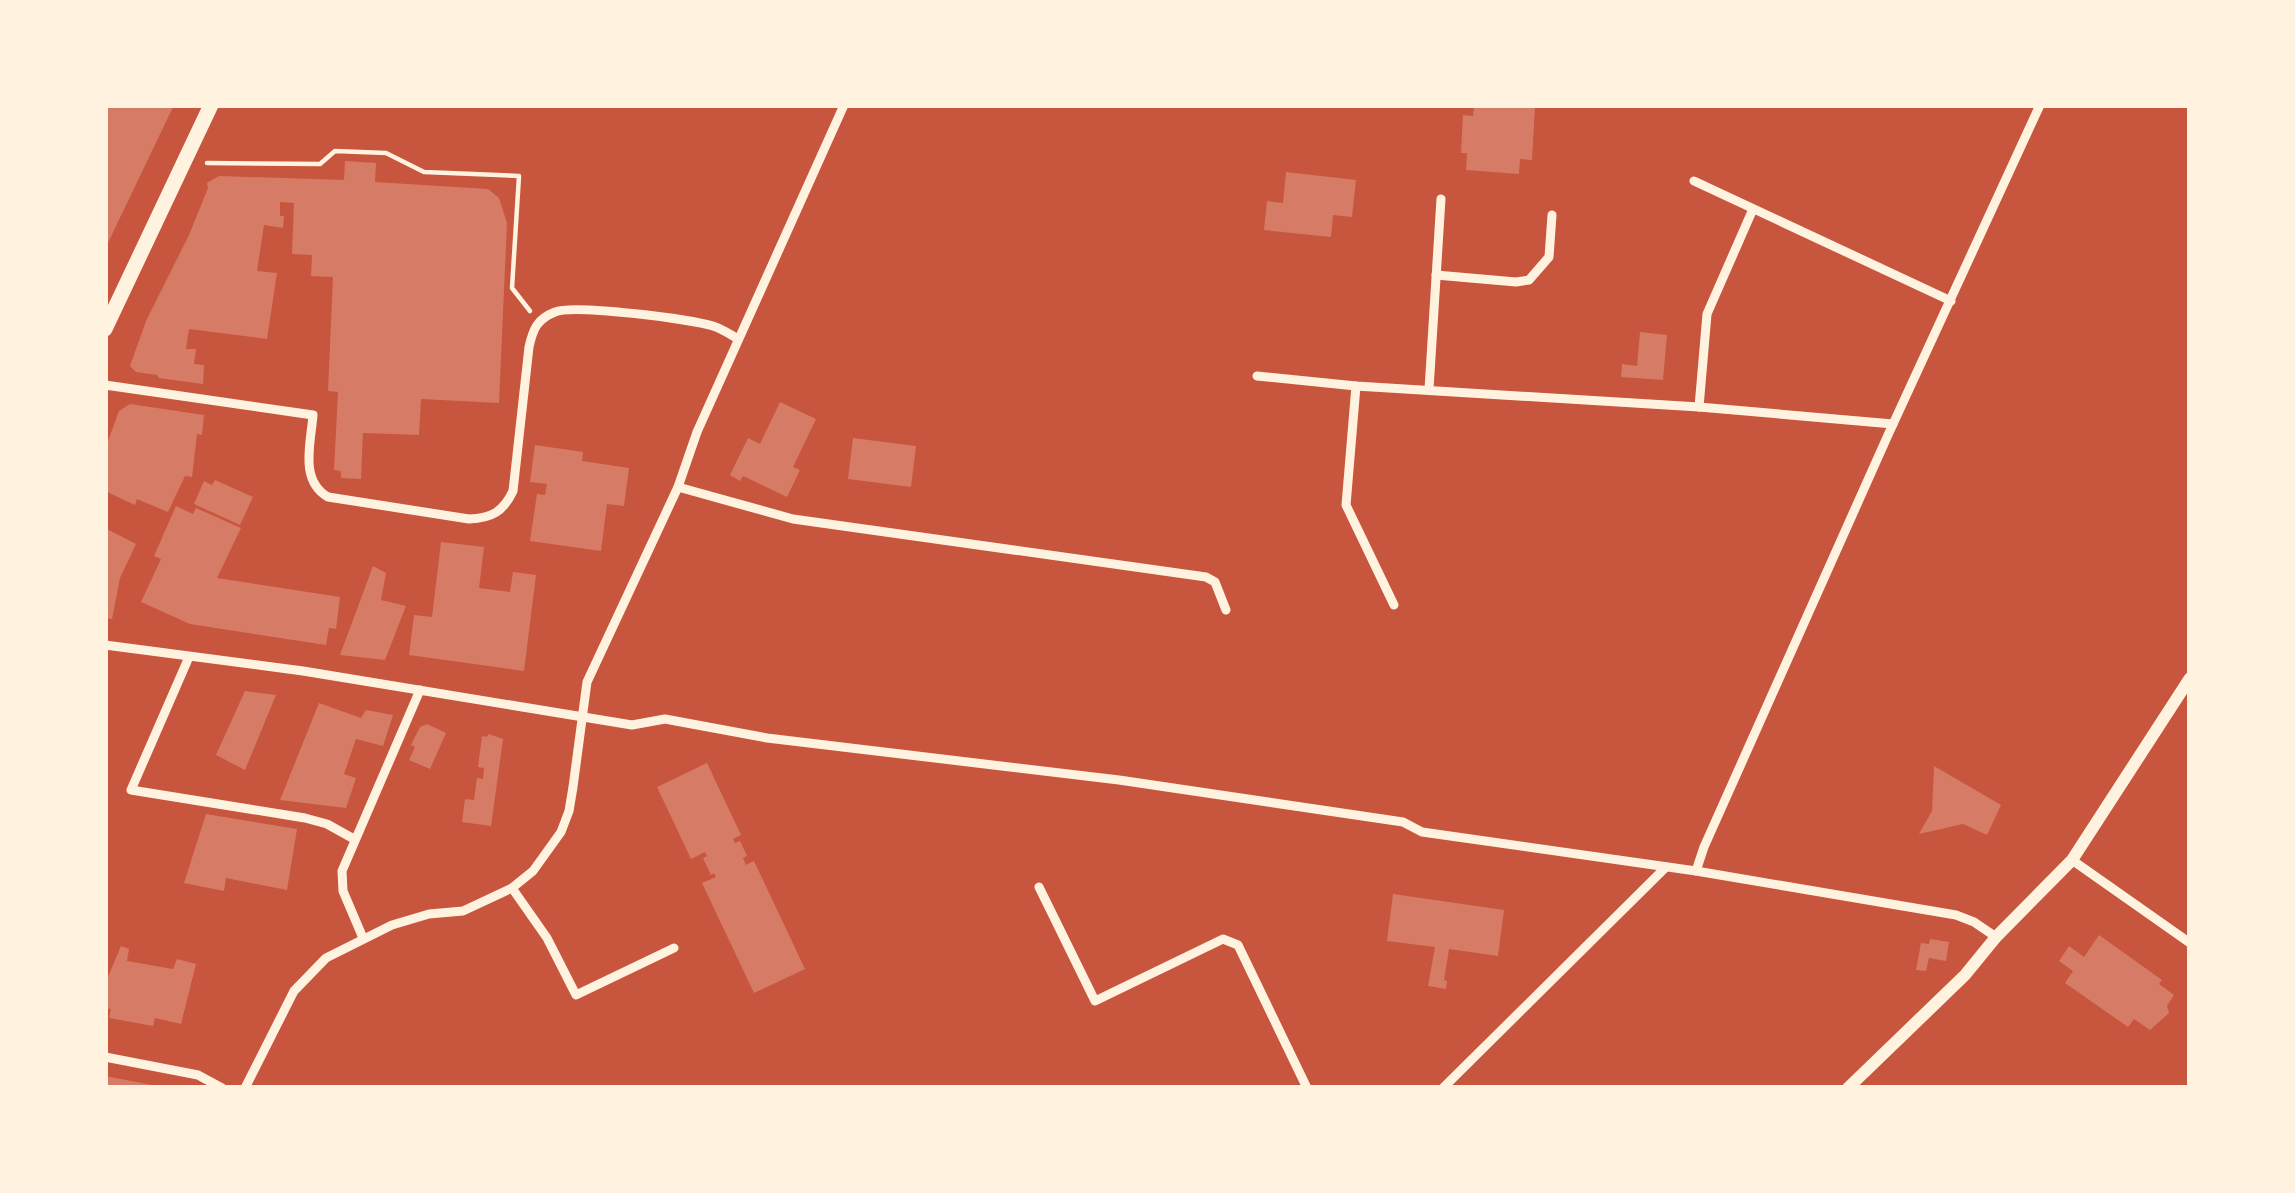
<svg xmlns="http://www.w3.org/2000/svg" width="2295" height="1193" viewBox="0 0 2295 1193" font-family="'PT Sans',sans-serif">
<style>
.building{fill:#d67c66}
.lines{fill:none;stroke-linecap:round;stroke-linejoin:round}
.path{stroke:#fff3e0;stroke-width:4.5}
.minor{stroke:#fff3e0;stroke-width:9}
.tertiary{stroke:#fff3e0;stroke-width:12}
.primary{stroke:#fff3e0;stroke-width:15}
</style>
<rect width="100%" height="100%" fill="#c8553d"/>
<g class="building">
<path d="M105 105H174L105 249Z"/>
<path d="M1474 105H1535L1532 160 1520 159 1519 174 1466 170 1467 153H1461L1463 115 1473 116Z"/>
<path d="M345 161 376 163 375 182 488 189 499 198 507 223 499 403 421 399 419 435 363 433 361 479 341 478V471L334 470 338 392 328 391 333 277 311 276 312 255 292 254 294 203 280 202V216H284L283 228 264 225 257 271 277 273 267 339 189 329 186 349H196L194 364 204 365 203 384 159 378 157 375 136 372 130 366 146 321 189 235 208 188 207 183 219 176 344 180Z"/>
<path d="M1286 172 1356 180 1352 217 1333 215 1331 237 1264 230 1267 201 1283 203Z"/>
<path d="M1640 332 1667 335 1663 380 1621 377 1622 364 1637 366Z"/>
<path d="M780 402 816 419 793 467 800 470 787 497 743 476 740 481 730 475 748 438 760 444Z"/>
<path d="M130 404 204 415 202 435 197 434 192 477 185 476 168 512 137 499 135 505 105 491V449L119 411Z"/>
<path d="M853 438 916 446 911 487 848 479Z"/>
<path d="M535 445 583 452 582 461 629 468 624 506 607 504 601 551 530 541 537 494 545 495 547 484 530 482Z"/>
<path d="M215 480 253 497 240 525 194 504 204 481 212 485Z"/>
<path d="M176 506 193 514 196 508 241 528 217 578 340 597 336 629 329 628 326 645 190 624 141 602 161 559 154 556Z"/>
<path d="M105 528 136 544 120 578 112 619 105 618Z"/>
<path d="M441 542 484 547 479 588 510 592 513 572 536 575 524 671 409 655 414 615 432 617Z"/>
<path d="M373 566 386 573 381 600 406 606 385 660 340 655Z"/>
<path d="M245 691 276 695 245 770 216 755Z"/>
<path d="M319 703 361 718 366 710 393 715 383 746 356 739 344 774 356 778 346 808 280 800Z"/>
<path d="M427 724 446 733 430 769 409 760 415 747 411 745 420 727Z"/>
<path d="M489 734 503 739 491 826 462 822 465 799 474 800 477 778 483 779 484 768 478 767 482 736 486 737Z"/>
<path d="M707 763 741 835 733 839 735 843 740 841 747 856 743 858 746 865 754 861 805 969 754 993 702 883 716 877 714 873 711 875 703 858 707 856 705 852 691 859 657 787Z"/>
<path d="M1934 766 2001 805 1987 835 1963 824 1919 834 1932 811Z"/>
<path d="M206 814 297 829 287 890 226 878 224 891 184 883Z"/>
<path d="M1393 894 1504 910 1498 956 1449 949 1444 980 1447 981 1446 989 1428 986 1435 947 1387 941Z"/>
<path d="M2099 935 2162 980 2159 984 2174 995 2167 1006 2169 1013 2150 1030 2134 1019 2128 1027 2065 983 2073 971 2059 961 2069 946 2084 957Z"/>
<path d="M1930 939 1949 942 1946 961 1929 958 1926 971 1916 970 1921 943 1929 944Z"/>
<path d="M121 946 129 949 127 961 173 969 177 959 196 964 181 1024 155 1018 153 1026 109 1018 111 1009 105 1008V984Z"/>
<path d="M105 1076 157 1086V1088H105Z"/>
</g>
<g class="lines">
<path class="path" d="M207 163 320 164 335 151 386 153 424 172 519 176 512 288 530 311"/>
<g class="minor">
<path d="M1694 181 1951 301"/>
<path d="M1436 275 1516 282 1529 280 1549 257 1552 215"/>
<path d="M1257 376 1356 386 1699 407 1893 424"/>
<path d="M105 385 313 415C311 443 299 480 328 497L469 519C492 518 503 512 513 491L529 347C533 329 537 319 555 312 573 304 691 319 713 326 722 329 730 334 738 339"/>
<path d="M1356 386 1346 505 1394 605"/>
<path d="M1429 389 1441 199"/>
<path d="M1699 407 1707 314 1753 209"/>
<path d="M678 487 793 519 1206 577 1215 582 1226 610"/>
<path d="M105 645 303 671 632 725 665 719 767 738 1119 780 1403 822 1422 832 1696 871 1956 915 1974 922 1996 937"/>
<path d="M189 657 131 790 305 818 327 824 354 839"/>
<path d="M2072 860 2190 943"/>
<path d="M1696 871 1704 847 1888 435 2040 105"/>
<path d="M1039 887 1095 1001 1223 939 1238 945 1307 1088"/>
<path d="M512 888 547 938 576 995 674 948"/>
<path d="M363 938 343 891 342 871 420 690"/>
<path d="M105 1057 198 1075 222 1088"/>
<path d="M245 1088 294 991 326 958 392 925 429 914 463 911 512 888 533 871 561 832 569 811 573 787 587 682 678 487 697 432 844 105"/>
<path d="M1443 1088 1666 867"/>
</g>
<path class="tertiary" d="M1848 1088 1965 975 1996 937 2072 860 2190 678"/>
<path class="primary" d="M105 329 211 105"/>
</g>
<rect width="2295" height="1193" fill="none" stroke="#fff3e0" stroke-width="216"/>
</svg>
